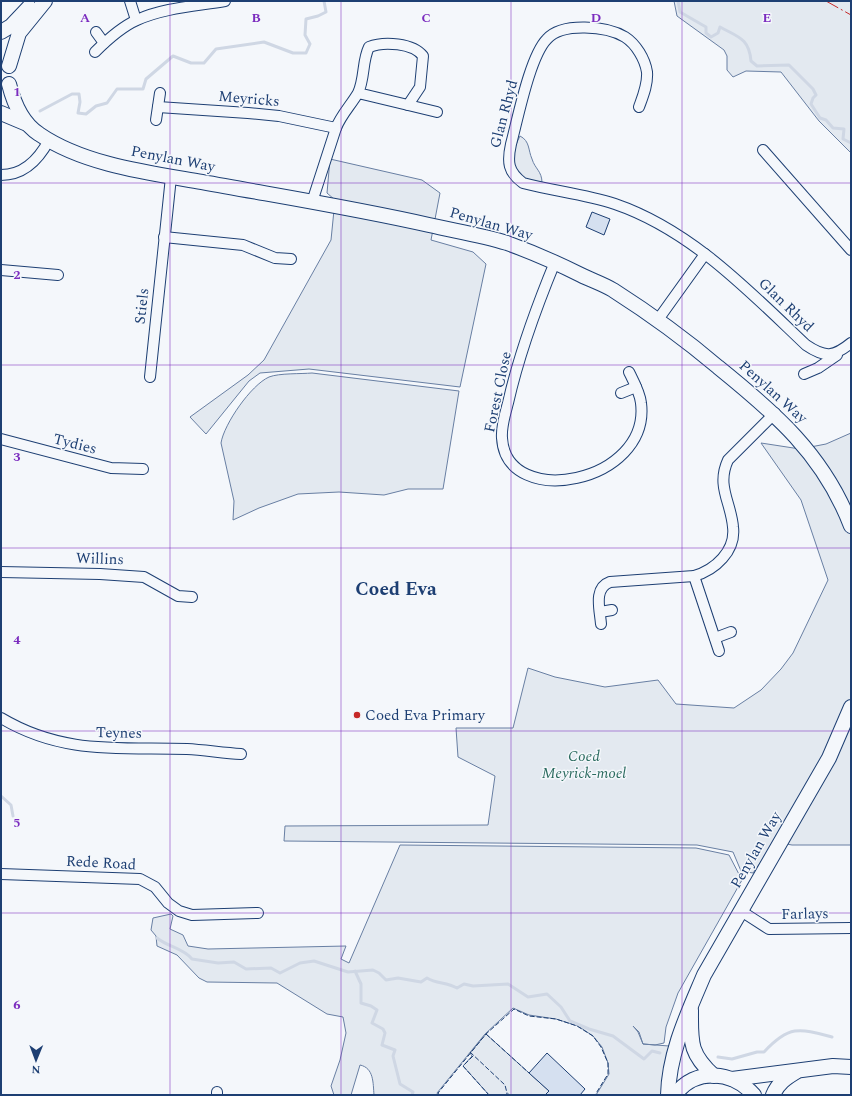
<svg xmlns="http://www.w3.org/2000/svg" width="852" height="1096" viewBox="0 0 852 1096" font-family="Spectral,serif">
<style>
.green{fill:#e3e9f0;stroke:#687fa3}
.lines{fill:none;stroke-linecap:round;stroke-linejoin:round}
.stream{stroke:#cfd7e4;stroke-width:3}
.building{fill:#d5e0f0;stroke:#1d3f73}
.street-casing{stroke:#1d3f73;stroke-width:12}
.secondary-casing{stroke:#1d3f73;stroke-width:16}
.street{stroke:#f4f7fb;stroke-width:10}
.secondary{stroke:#f4f7fb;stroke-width:14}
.fence{stroke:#1d3f73;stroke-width:1;stroke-dasharray:5 2;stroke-linecap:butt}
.power{stroke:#c62828;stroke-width:1;stroke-dasharray:14 3 2 3;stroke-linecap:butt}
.grid{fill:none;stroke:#7b2cbf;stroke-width:1;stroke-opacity:0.55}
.poi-dot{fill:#c62828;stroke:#f4f7fb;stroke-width:1.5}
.labels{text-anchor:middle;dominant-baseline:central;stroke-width:3;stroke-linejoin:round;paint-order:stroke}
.street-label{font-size:15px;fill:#1d3f73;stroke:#f4f7fb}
.poi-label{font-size:15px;fill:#1d3f73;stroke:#f4f7fb;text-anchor:start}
.park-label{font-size:15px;font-style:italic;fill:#2c6c60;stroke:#f4f7fb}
.district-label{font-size:19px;font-weight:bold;fill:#1d3f73;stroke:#f4f7fb}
.grid-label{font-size:13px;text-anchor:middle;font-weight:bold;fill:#7b2cbf;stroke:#f4f7fb;stroke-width:3;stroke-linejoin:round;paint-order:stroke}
</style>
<rect width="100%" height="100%" fill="#f4f7fb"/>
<g class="green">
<path d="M674 1H851V153L819 121 781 72 746 71 733 77 727 70V56L724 50 677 16Z"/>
<path d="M520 136C530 141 528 150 532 159 535 169 542 171 542 183 511 180 507 161 520 136Z"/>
<path d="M330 159 422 180 440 193 431 240 473 252 486 264 460 387 309 369 260 373 249 381 206 434 190 417 248 375 264 360 331 240 335 200 327 193Z"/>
<path d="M312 373 459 391 443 489H408L384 495 339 492 298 494 259 508 233 520 234 501 221 443C224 424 251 385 269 377 279 373 301 374 312 373Z"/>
<path d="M851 433V845H792L775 842 753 873 741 871 733 852 697 845 284 841 285 826 488 825 495 776 458 757 456 728H513L528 668 555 677 605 687 658 680 676 704 734 708 761 690 781 669 793 653 828 580 801 500 761 443 800 449 826 444Z"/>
<path d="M400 845 696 848 729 855 742 880 678 993 666 1027 664 1043 655 1045 643 1044 639 1032 633 1026 638 1032 643 1044 669 1046 662 1095H596L609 1074 608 1063 602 1047 593 1036 578 1026 556 1019 529 1015 513 1008 485 1034 437 1093 438 1095H374C373 1083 374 1068 360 1065L351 1095H334L331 1086 340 1060 346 1033 343 1017 327 1014 277 983 207 982 199 978 177 955 157 946 156 936 151 930 153 918 171 914 173 916 170 929 183 935 188 946 208 949 346 946 341 959 349 963Z"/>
<path d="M486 1034 549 1091 545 1095H510L507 1093 505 1095H489L463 1066 472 1056 470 1053Z"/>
</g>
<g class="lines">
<g class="stream">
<path d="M678 1 680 12 706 27V33L711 37 718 33 720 27C738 37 749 38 751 61L757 66 789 65 813 89 816 95 813 98 811 104 820 118 826 120 833 128 844 129 843 139 851 143"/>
<path d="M40 111 72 94H79L80 102 78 113 86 114 96 106 107 103 117 89H143L146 79 173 56 191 63H204L216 49 264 42 293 53H306L310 44 305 35 306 19 318 16 326 12 324 1"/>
<path d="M1 796 11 805 13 816"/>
<path d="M157 938C168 947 183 948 192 959L218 963 234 962 246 969 271 968 280 973 300 963 314 961 348 972 373 970 379 973 386 980 398 978 421 982 427 978C437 984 446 982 457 988L464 984 473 986 508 984 528 997 547 994 561 1007 570 1021 589 1029 613 1036 644 1059 652 1051 660 1053"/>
<path d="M355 971 361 984V1003L371 1006 377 1010 372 1023 383 1029 385 1033 382 1045 395 1050 393 1056 400 1084 413 1092 412 1095"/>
<path d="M718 1057 732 1059 757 1052H764C789 1025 799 1028 832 1037"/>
</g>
</g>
<g class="building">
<path d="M592 212 610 219 604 235 586 227Z"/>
<path d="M547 1053 585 1089 580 1095H545L549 1091 529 1073Z"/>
</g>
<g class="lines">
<g class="street-casing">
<g id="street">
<path d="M130 1 136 20"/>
<path d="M96 32 104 43"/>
<path d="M95 52C107 40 121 27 137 20 163 8 196 6 225 1"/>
<path d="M408 105 437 112"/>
<path d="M158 107 248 113 279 116 336 128"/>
<path d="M639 107C643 96 648 84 647 72 645 59 636 44 625 37 607 26 562 22 547 39 530 56 518 118 511 144 507 162 508 172 523 183 553 191 585 194 615 204 691 230 749 291 806 345 825 358 834 357 851 343"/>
<path d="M156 120 160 93"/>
<path d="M763 150 851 250"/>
<path d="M1 175C24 175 39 159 49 140"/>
<path d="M312 202 336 128C341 115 351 105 358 93 365 78 362 61 369 47 384 41 413 43 423 56L420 87 408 105 358 93"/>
<path d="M164 237 243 245 275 258 291 259"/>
<path d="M555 262C536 308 519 354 508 403 505 414 501 427 502 438 506 511 651 483 641 403 640 393 634 382 629 372"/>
<path d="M1 270 58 275"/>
<path d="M657 321 705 254"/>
<path d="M804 374 818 368 837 355"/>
<path d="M150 377 171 177"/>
<path d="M621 393 636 387"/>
<path d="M1 439 111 468 143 469"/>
<path d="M1 572 100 574 144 577 178 596 192 597"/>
<path d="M694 576 719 651"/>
<path d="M600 612 612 610"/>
<path d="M601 624C600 610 593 588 610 582L694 576C715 570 736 551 733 527 731 502 716 486 728 460L775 413"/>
<path d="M715 638 731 632"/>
<path d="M1 718C63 755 119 747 187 749 205 750 223 753 241 754"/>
<path d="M1 874 140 879 155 887 168 903 179 911 192 915 258 913"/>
<path d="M741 911 769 929 851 928"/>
<path d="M217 1092V1095"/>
</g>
</g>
<g class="secondary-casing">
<g id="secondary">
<path d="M1 32 11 26 29 7"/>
<path d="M9 66 19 33 45 1"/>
<path d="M9 84C14 104 22 123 39 134 84 165 150 173 202 182 278 196 354 208 429 225 455 231 482 235 507 243 532 252 557 263 581 275 591 280 603 284 613 290 649 313 685 339 718 367 775 413 824 455 851 526"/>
<path d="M1 113 27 124"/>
<path d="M691 1010C691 1042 689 1053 714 1076"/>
<path d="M732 1079 833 1066 851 1067"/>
<path d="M668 1095C669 1052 688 1013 704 975L829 758 851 707"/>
<path d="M675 1095C695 1067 733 1071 754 1095"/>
<path d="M773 1095C778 1083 786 1078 796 1072"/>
</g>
</g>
<use href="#street" class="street"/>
<use href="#secondary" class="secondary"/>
<g class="fence">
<path d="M486 1034 529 1073"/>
<path d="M470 1052 505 1085 507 1093"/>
<path d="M473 1056 463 1066 489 1095"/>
<path d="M439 1095 438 1093 486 1034 514 1009 529 1016 556 1019 577 1026 593 1036 601 1047 608 1063V1074L595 1095"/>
</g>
<path class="power" d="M826 1 851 15"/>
</g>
<path class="grid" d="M170 1V1095M341 1V1095M511 1V1095M682 1V1095M1 183H851M1 365H851M1 548H851M1 731H851M1 913H851"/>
<circle class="poi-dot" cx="357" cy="715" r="4"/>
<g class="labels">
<g class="street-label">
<text transform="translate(249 99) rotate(5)">Meyricks</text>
<text transform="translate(504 114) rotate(-75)">Glan Rhyd</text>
<text transform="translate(173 159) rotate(11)">Penylan Way</text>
<text transform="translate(491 224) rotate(16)">Penylan Way</text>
<text transform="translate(786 305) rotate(44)">Glan Rhyd</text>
<text transform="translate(142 306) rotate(-84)">Stiels</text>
<text transform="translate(498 392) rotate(-78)">Forest Close</text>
<text transform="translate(773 392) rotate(42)">Penylan Way</text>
<text transform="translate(75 444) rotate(14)">Tydies</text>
<text transform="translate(100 559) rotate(2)">Willins</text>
<text transform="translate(119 733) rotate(1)">Teynes</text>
<text transform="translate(756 850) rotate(-60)">Penylan Way</text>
<text transform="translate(101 863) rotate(3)">Rede Road</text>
<text transform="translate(805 914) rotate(-1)">Farlays</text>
</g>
<g class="poi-label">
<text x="365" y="715">Coed Eva Primary</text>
</g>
<g class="park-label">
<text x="584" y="756">Coed<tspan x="584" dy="17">Meyrick-moel</tspan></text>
</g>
<g class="district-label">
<text x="396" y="589">Coed Eva</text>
</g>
</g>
<g class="grid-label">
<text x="85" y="22">A</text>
<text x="256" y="22">B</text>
<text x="426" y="22">C</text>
<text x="596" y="22">D</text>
<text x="767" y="22">E</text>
<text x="17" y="96">1</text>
<text x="17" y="279">2</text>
<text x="17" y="461">3</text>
<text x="17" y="644">4</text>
<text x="17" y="827">5</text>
<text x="17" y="1009">6</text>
</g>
<rect width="852" height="1096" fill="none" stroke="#1d3f73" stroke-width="4"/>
<g transform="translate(36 1060) rotate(181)" stroke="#f4f7fb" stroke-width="3" paint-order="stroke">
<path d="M0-3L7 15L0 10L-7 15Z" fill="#1d3f73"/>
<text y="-6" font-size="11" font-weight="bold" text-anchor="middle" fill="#1d3f73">N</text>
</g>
</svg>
